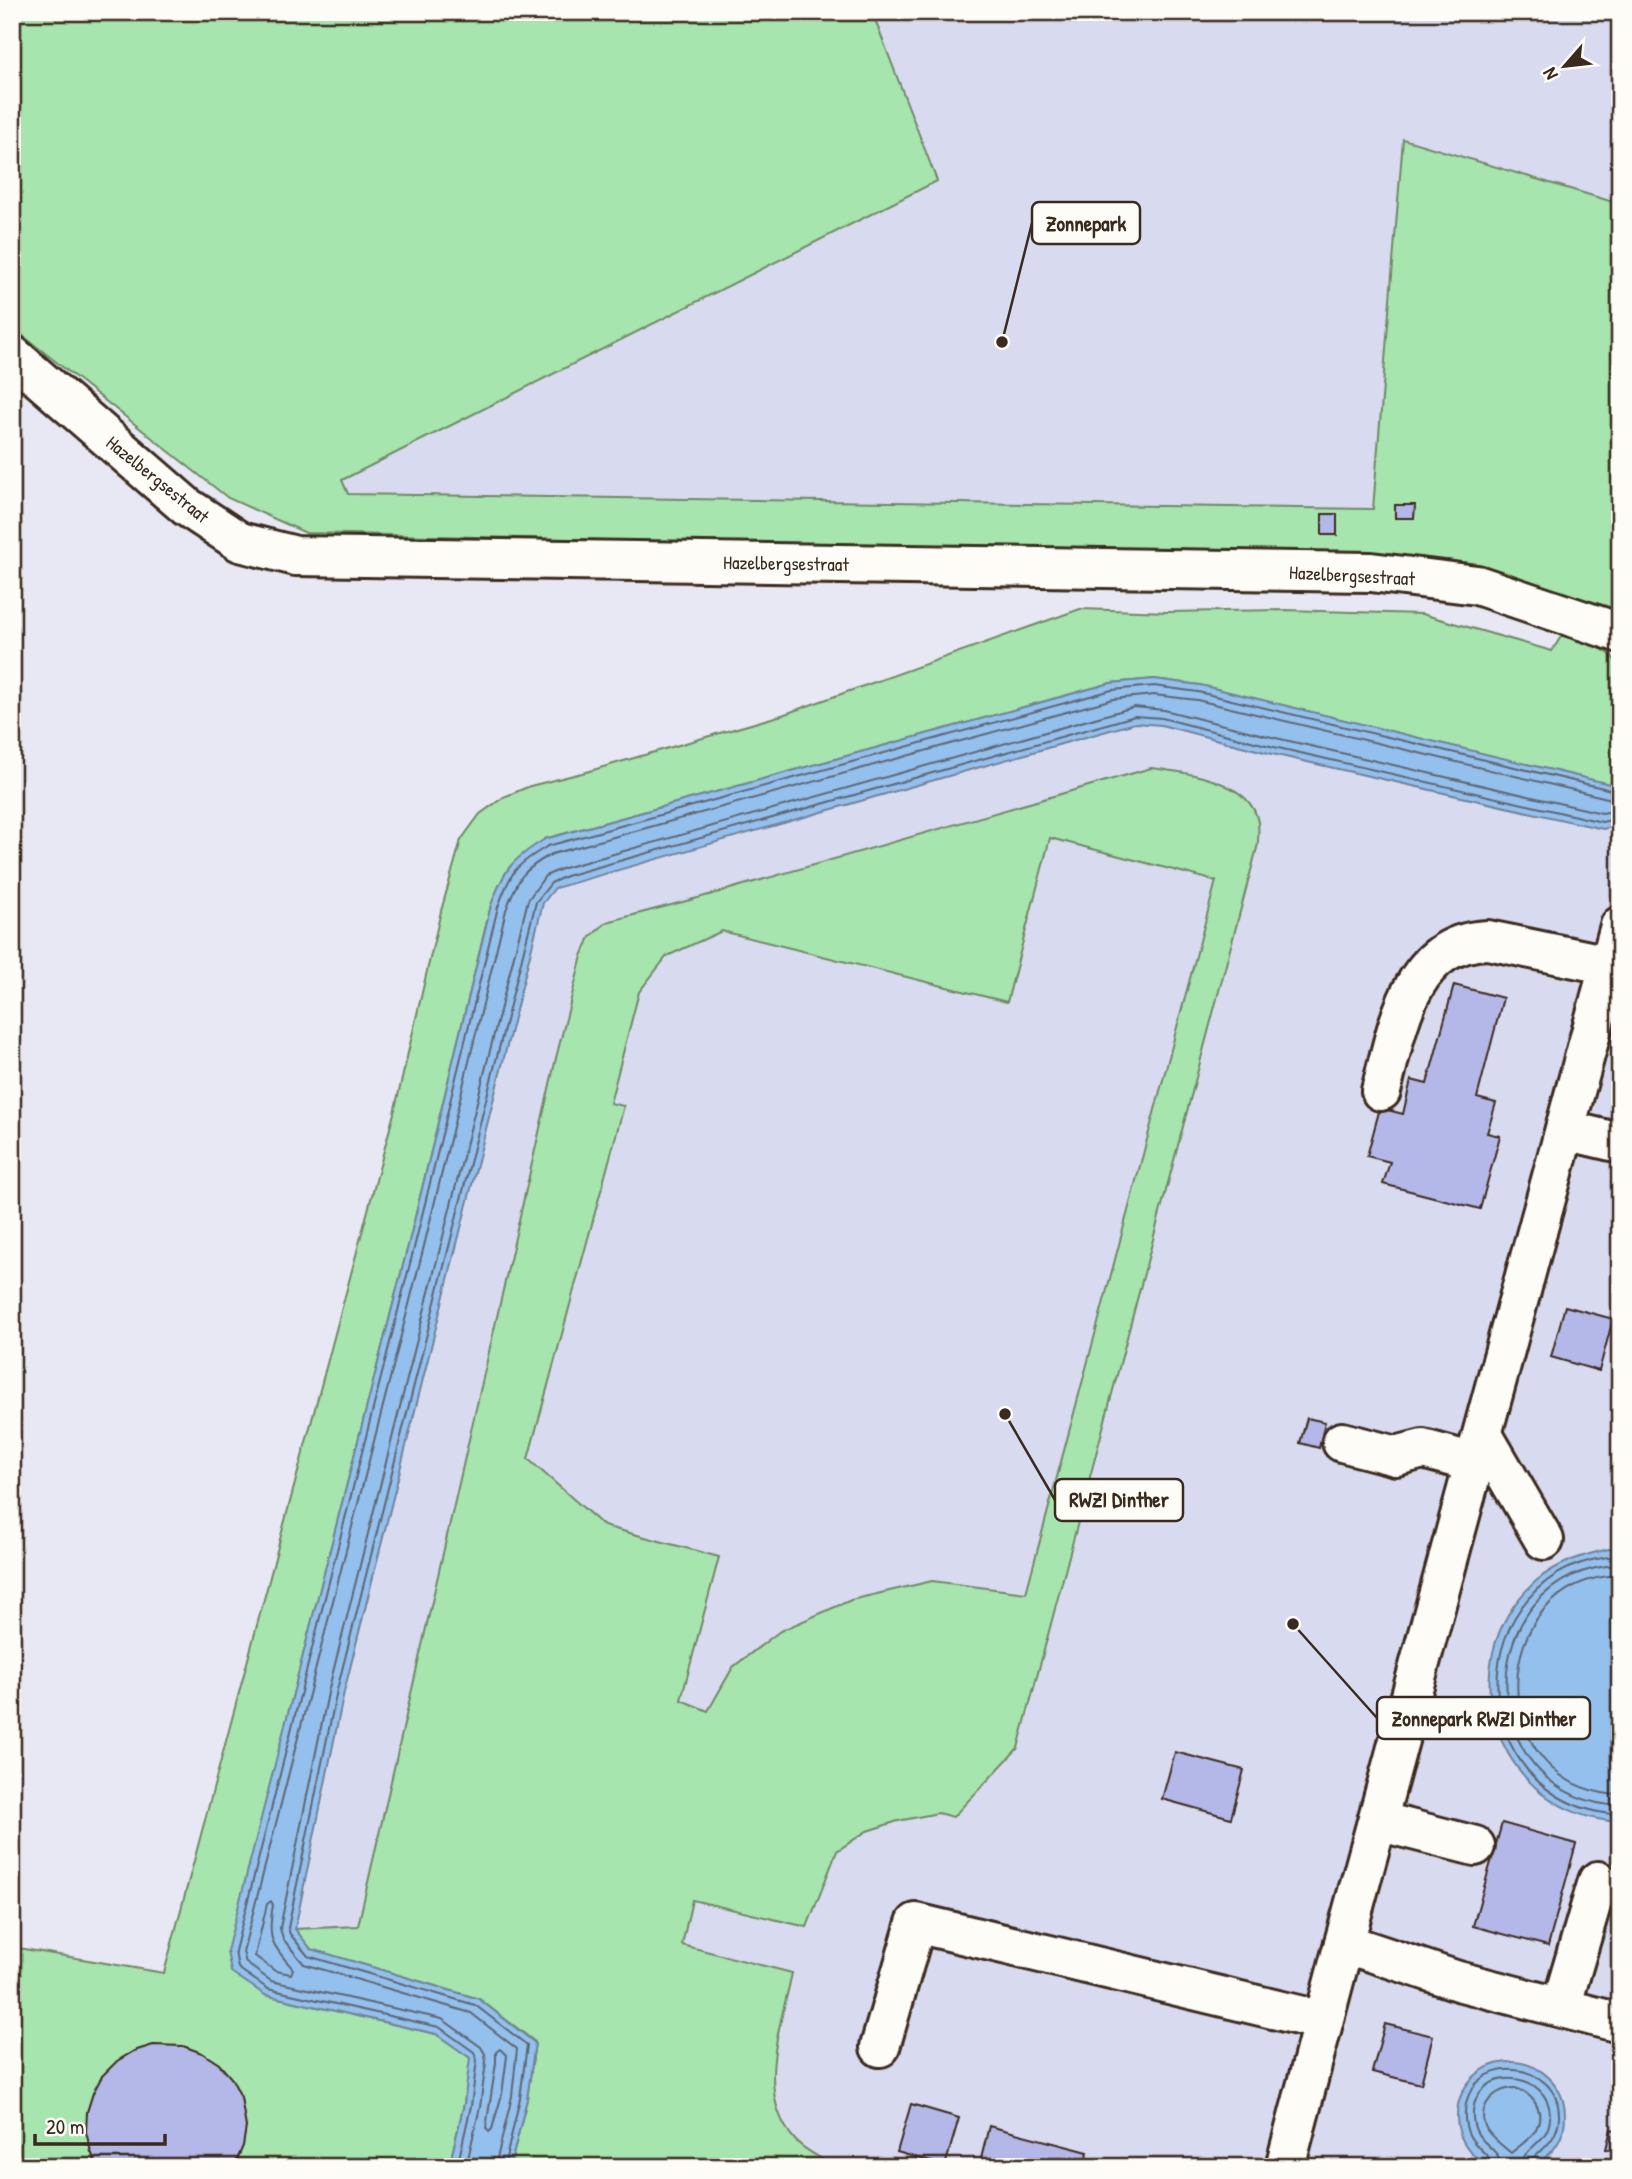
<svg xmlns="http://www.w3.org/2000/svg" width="1632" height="2179" viewBox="0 0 1632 2179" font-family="'Patrick Hand',sans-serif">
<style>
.built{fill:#d8daf0}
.green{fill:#a6e5ad;stroke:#708866;stroke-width:2;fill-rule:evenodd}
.water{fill:#93c0ed;stroke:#70849a;stroke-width:2}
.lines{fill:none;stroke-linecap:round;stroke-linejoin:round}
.shore{stroke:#5e6671;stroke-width:2}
.building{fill:#b4b8e9;stroke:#3b2a1e;stroke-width:2}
.minor-casing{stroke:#3b2a1e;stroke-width:44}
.minor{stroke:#fdfcf7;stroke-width:38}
.labels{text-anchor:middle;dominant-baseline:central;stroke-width:5;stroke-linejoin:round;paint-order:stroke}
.street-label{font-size:19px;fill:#3b2a1e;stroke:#fdfcf7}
.leader{fill:none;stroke:#3b2a1e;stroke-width:2.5}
.callout-dot{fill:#3b2a1e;stroke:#fdfcf7;stroke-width:2.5}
.callout{fill:#fdfcf7;stroke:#3b2a1e;stroke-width:2.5}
.callout-label{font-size:21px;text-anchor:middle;font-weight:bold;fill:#3b2a1e}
</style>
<rect width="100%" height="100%" fill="#e7e8f3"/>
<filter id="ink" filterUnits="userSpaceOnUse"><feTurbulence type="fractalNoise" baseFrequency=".0143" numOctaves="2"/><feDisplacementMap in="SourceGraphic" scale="14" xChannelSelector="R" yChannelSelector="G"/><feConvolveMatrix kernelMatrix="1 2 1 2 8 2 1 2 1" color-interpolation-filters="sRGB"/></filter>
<g filter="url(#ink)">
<g class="built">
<path d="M872 12H1620V204L1403 139 1374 509 348 494 342 480 937 181Z"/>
<path d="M1150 694 1620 800V2167H478L502 2072 455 2017 250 1961 532 866Z"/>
</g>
<g class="green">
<path d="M12 12H872L937 181 342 480 348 494 1373 509 1403 139 1620 204V610L1450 560 306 533 228 498 12 327Z"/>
<path d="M1080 609 1168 612 1284 610 1422 614 1552 651 1567 627 1611 655 1620 668V787L1200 685 1154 679 1111 683 545 839 491 905 409 1242 286 1722 265 1995 436 2034 471 2058 464 2104 449 2167H12V1947L164 1973 394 1113 441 911 461 840 480 814 504 797 530 786 586 772 782 715Z"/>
<path d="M1151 768C1185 772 1251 780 1258 822 1259 829 1258 837 1258 844L1018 1748 953 1817 938 1813 898 1821 867 1831 837 1851 807 1927 692 1900 682 1945 792 1973C781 2026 754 2094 795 2140 805 2151 823 2159 836 2167H510L527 2099 535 2042 479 1999 311 1949 295 1929 358 1926 556 1058 582 956 590 937 607 922 709 895ZM1050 838 1216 881 1026 1593 932 1581 851 1600 780 1631 733 1667 708 1711 681 1700 719 1557 604 1526 528 1459 624 1106 610 1103 639 992 667 956 722 931 1007 1002Z"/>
</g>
<g class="water">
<path d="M1154 679 1200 685 1618 786 1620 787V825L1603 829 1272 754 1161 725 1135 723 555 888 543 903 344 1692 295 1929 311 1949 479 1999 535 2043 527 2099 510 2167H449L464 2104 470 2058 436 2034 265 1995 231 1972 227 1951 409 1242 491 905C505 868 511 860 545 839L1111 683Z"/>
<path d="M1609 1549H1620V1822C1497 1815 1444 1663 1536 1581 1557 1563 1583 1555 1609 1549Z"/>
<circle cx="1511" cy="2116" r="54"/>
</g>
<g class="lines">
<g class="shore">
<path d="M1620 1556C1457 1565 1456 1803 1620 1815"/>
<path d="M1620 1565C1469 1571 1468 1797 1620 1806"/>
<path d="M1620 1575C1484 1580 1482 1788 1620 1795"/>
<path d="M271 1901 273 1905C267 1939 271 1943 293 1969L291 1974 275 1971 255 1956 267 1904Z"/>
<path d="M500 2049 507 2056 502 2094 492 2129 489 2132 486 2128 496 2063V2052Z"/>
<path d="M1515 2088C1532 2093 1546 2111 1536 2129 1532 2138 1519 2146 1511 2153 1504 2147 1492 2138 1487 2130 1475 2109 1493 2088 1515 2088Z"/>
<path d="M457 2167 471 2106 477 2060 474 2052 439 2027 268 1989 238 1968 235 1951 415 1244 498 907C511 871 515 865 548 846L1112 690 1154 686 1198 692 1620 792"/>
<path d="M466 2167 480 2107 486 2062 485 2054 481 2047 442 2019 271 1981 246 1963 243 1952 424 1246 506 910C518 878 522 870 552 854L1113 699 1154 695 1197 700 1620 801"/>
<path d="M495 2167 512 2096 517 2049 471 2013 304 1964 283 1939 280 1928 329 1688 528 900 545 876 564 868 1134 707 1164 710 1276 738 1602 813 1620 810"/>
<path d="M504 2167 520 2098 527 2045 475 2005 308 1956 290 1934 288 1928 337 1690 536 902 551 883 566 876 1135 716 1162 718 1274 747 1602 822 1620 818"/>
<path d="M1493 2167C1491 2150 1463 2147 1465 2112 1468 2052 1561 2058 1559 2118 1557 2147 1532 2152 1530 2167"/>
<path d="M1501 2167C1500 2144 1471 2145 1473 2112 1476 2064 1552 2070 1550 2118 1549 2144 1522 2146 1521 2167"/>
</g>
</g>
<g class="building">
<path d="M1395 505H1415L1414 518H1395Z"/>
<rect x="1322" y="514" width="15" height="21"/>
<path d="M1454 985 1503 998 1477 1098 1496 1103 1487 1133 1500 1136 1480 1209 1383 1184 1390 1162 1367 1156 1380 1108 1403 1114 1411 1080 1427 1084Z"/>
<path d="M1565 1306 1613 1319 1599 1371 1551 1357Z"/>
<path d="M1307 1418 1325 1422 1319 1448 1300 1443Z"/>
<path d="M1175 1752 1244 1770 1231 1818 1162 1799Z"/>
<path d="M1502 1823 1576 1844 1548 1946 1473 1926Z"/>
<path d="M1385 2024 1433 2036 1421 2084 1372 2072Z"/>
<path d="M153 2045 183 2046 202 2053 219 2064 232 2079 241 2097 246 2127 243 2146 234 2167H98L91 2152 86 2132 87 2112 93 2093 102 2076 117 2061 134 2051Z"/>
<path d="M911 2104 959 2118 945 2166 897 2152Z"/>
<path d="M989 2126 1088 2152 1084 2167H979Z"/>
<path d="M1611 2129 1620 2131V2152L1606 2149Z"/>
</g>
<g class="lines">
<g class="minor-casing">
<g id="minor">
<path d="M12 355 187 507 240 542 296 556 1371 572 1477 585 1620 633"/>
<path d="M1620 926 1344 1943 1458 1981 1620 2023"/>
<path d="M1381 1091C1397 1029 1409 942 1488 940L1609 965"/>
<path d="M1565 1130 1620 1143"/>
<path d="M1483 1435 1544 1540"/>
<path d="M1342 1442 1396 1456 1423 1449 1475 1463"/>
<path d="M1378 1821 1475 1846"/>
<path d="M1561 2007 1598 1881"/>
<path d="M880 2047 916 1923 1323 2021"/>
<path d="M1285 2167 1344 1943"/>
</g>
</g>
<use href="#minor" class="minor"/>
</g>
</g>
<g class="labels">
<g class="street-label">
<text transform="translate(158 479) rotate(39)">Hazelbergsestraat</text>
<text transform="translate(786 563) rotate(1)">Hazelbergsestraat</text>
<text transform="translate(1352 575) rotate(3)">Hazelbergsestraat</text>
</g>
</g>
<path class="leader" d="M1002 342L1032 223M1005 1414L1055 1500M1293 1624L1377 1718"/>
<g class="callout-dot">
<circle cx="1002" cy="342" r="7"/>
<circle cx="1005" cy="1414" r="7"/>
<circle cx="1293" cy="1624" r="7"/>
</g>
<g class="callout">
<rect x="1032" y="202" width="108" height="42" rx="7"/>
<rect x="1055" y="1479" width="128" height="42" rx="7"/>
<rect x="1377" y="1697" width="213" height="42" rx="7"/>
</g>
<g class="callout-label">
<text x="1086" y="231">Zonnepark</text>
<text x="1119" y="1507">RWZI Dinther</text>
<text x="1484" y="1726">Zonnepark RWZI Dinther</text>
</g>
<rect width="1632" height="2179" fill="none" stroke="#fdfcf7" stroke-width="42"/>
<rect x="21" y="21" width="1590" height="2137" fill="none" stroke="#3b2a1e" stroke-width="2.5" filter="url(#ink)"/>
<g transform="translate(1565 66) rotate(242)" stroke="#fdfcf7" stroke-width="5" paint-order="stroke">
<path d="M0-5L12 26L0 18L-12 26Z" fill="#3b2a1e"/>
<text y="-10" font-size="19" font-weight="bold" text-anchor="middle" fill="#3b2a1e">N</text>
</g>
<path d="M35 2134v10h130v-10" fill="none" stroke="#3b2a1e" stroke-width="3.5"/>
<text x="46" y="2134" font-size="21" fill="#3b2a1e" stroke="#fdfcf7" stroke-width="5" paint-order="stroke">20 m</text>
</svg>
